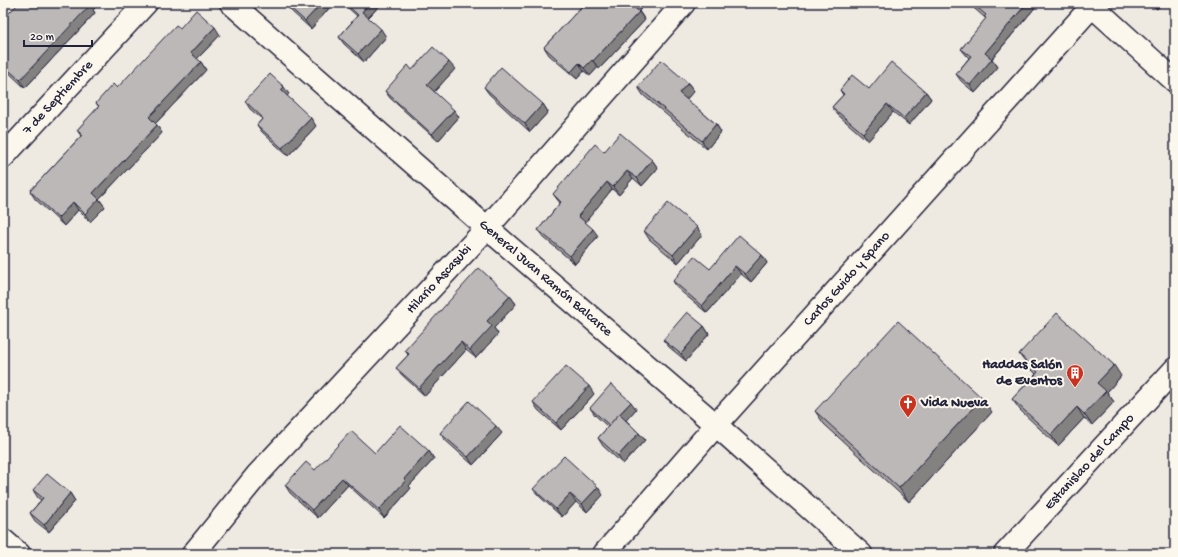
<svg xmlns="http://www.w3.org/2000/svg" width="1178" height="557" viewBox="0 0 1178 557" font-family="'Gochi Hand',sans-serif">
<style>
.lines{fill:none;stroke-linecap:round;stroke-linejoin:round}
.minor-casing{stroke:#22223b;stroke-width:25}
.minor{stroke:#fbf7ec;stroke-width:22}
.wall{fill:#a29e9e;stroke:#22223b}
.shaded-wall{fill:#848181;stroke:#22223b}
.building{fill:#bcb8b8;stroke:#22223b}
.labels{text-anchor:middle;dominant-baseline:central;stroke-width:4;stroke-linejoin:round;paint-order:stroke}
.street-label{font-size:14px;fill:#22223b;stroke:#fbf7ec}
.poi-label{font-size:14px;font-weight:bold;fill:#22223b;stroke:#fbf7ec;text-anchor:end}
</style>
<rect width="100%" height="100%" fill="#eeeae2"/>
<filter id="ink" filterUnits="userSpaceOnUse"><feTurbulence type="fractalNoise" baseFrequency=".025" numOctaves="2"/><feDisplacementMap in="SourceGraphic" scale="8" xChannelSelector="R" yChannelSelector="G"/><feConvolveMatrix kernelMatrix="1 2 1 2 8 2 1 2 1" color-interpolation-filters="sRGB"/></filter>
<g filter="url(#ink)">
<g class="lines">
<g class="minor-casing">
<g id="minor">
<path id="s1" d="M231 3 487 228 716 425 861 554"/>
<path d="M1089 3 1175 81"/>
<path id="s2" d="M3 157 146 3"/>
<path d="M3 540 19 554"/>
<path id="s3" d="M193 554 258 474 487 228 684 3"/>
<path id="s4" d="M604 554 716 425 1092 6"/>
<path id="s5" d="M1005 554 1175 369"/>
</g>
</g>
<use href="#minor" class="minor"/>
</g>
<g class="wall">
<path d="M19 3H100L93 10 95 13 25 88 3 67V19Z"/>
<path d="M344 3H382L368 18 386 37 364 62 344 44 339 37 357 16 346 6Z"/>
<path d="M585 3H646L639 11 645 20 599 69 598 67 590 76 584 71 577 79 549 55 544 47Z"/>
<path d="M968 3H1037L1038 4 992 59 998 67 975 93 961 81 956 74 969 58 967 56 961 49 986 19 984 17Z"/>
<path d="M1150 3H1163L1157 9Z"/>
<path d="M286 4 332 5 311 29 291 11Z"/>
<path d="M180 28 220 35 197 59 201 62 206 70 155 124 162 133 99 199 105 207 90 222 78 210 64 226 35 199 30 191 81 136 77 130 99 107 96 103 117 88Z"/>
<path d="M455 69 434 92 459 117 438 141 390 98 385 91 412 70Z"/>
<path d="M688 83 694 91 686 99 716 124 721 132 707 149 643 95 638 87Z"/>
<path d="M484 87 543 104 548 112 530 132 489 94Z"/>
<path d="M869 89 926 92 931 99 909 125 893 112 868 141 838 115 832 107 843 95 840 90Z"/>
<path d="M289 94 287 96 316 126 288 156 262 132 257 125 262 119 250 109 245 101Z"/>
<path d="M604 152 652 160 658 168 642 186 633 178 619 195 612 189 585 222 598 236 575 264 543 237 538 230 560 203 553 194Z"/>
<path d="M644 231 702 235 678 263 649 239Z"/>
<path d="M762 255 767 263 751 282 741 274 707 313 678 289 673 281 710 269Z"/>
<path d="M510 296 516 304 494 328 498 334 476 358 466 350 425 396 402 375 396 368 408 355 405 350Z"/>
<path d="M704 326 709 334 686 361 669 347 663 340Z"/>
<path d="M1019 354 1121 376 1107 392 1114 402 1092 425 1084 418 1058 446 1020 410 1012 399 1036 374 1027 365Z"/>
<path d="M594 394 561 430 538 410 533 402Z"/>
<path d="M590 408 636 409 626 420 639 433 645 440 623 464 603 446 598 438 608 427 595 415Z"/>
<path d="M815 411 992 412 909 502 824 424Z"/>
<path d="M440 433H502L473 465 445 440Z"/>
<path d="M429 451 434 459 409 486 411 488 384 518 348 485 318 518 290 493 285 485 315 470 375 453Z"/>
<path d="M533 489 603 495 587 512 576 502 562 517 539 496Z"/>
<path d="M33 490 70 493 75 501 49 532 35 521 30 513 41 500 38 498Z"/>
</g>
<g class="shaded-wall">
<path d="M87 3H100L93 10 95 13 25 88 20 80Z"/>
<path d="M322 3H331L332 5 311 29 305 21Z"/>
<path d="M369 3H382L367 19 362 12Z"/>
<path d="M634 3H646L637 13 632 5Z"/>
<path d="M1027 3H1037L1038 4 990 61 985 53Z"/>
<path d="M1153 3H1163L1157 9Z"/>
<path d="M639 12 645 20 599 69 593 61Z"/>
<path d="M215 27 220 35 196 60 191 53Z"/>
<path d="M381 29 386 37 364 62 358 54Z"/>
<path d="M992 59 998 67 975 93 970 85Z"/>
<path d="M592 60 598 67 590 76 584 68Z"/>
<path d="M201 62 206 70 154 125 149 117Z"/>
<path d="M449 62 455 69 433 93 427 85Z"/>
<path d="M579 63 584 71 577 79 571 72Z"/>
<path d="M688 83 694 91 685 101 679 93Z"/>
<path d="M284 87 289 94 286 97 281 90Z"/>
<path d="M926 92 931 99 909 125 904 118Z"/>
<path d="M543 104 548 112 530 132 525 124Z"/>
<path d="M887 104 893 112 868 141 863 133Z"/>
<path d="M454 110 459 117 438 141 432 134Z"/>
<path d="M311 118 316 126 288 156 282 148Z"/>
<path d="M716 124 721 132 707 149 702 141Z"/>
<path d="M157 125 162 133 99 199 105 207 90 222 85 214 93 193Z"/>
<path d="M652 160 658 168 642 186 637 178Z"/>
<path d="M627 171 633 178 619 195 613 187Z"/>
<path d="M607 182 612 189 584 224 578 216Z"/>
<path d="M73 202 78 210 64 226 58 218Z"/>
<path d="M697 227 702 235 678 263 673 255Z"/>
<path d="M593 229 598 236 575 264 570 256Z"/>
<path d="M762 255 767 263 751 282 745 274Z"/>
<path d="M735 266 741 274 707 313 702 306Z"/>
<path d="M510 296 516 304 494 328 498 334 476 358 470 350 487 321Z"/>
<path d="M704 326 709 334 686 361 681 354Z"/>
<path d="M461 342 466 350 425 396 419 388Z"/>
<path d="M1114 365 1121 376 1107 392 1114 402 1092 425 1084 414 1097 383Z"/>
<path d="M589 386 594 394 561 430 556 423Z"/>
<path d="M982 398 992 412 909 502 899 488Z"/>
<path d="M631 402 636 409 615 433 609 425Z"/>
<path d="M1077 407 1084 418 1058 446 1051 435Z"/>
<path d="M496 426 502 433 473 465 468 457Z"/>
<path d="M639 433 645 440 623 464 618 456Z"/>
<path d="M429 451 434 459 409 486 411 488 384 518 379 510 404 479Z"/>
<path d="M342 478 348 485 318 518 312 510Z"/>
<path d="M598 487 603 495 587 512 582 504Z"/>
<path d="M70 493 75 501 49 532 44 525Z"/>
<path d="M570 494 576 502 562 517 556 509Z"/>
</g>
<g class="building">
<path d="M19 3H87L90 5 20 80 3 65V19Z"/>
<path d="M286 3H322L305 21 286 4Z"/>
<path d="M345 3H369L362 12 381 29 358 54 339 37 358 15Z"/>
<path d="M585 3H634L632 5 639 12 593 61 592 60 584 68 579 63 571 72 544 47Z"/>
<path d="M972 3H1027L985 53 992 59 970 85 956 74 971 56 961 49 986 18 984 17 986 15Z"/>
<path d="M196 10 215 27 191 53 201 62 149 117 157 125 93 193 99 199 85 214 73 202 58 218 30 191 82 135 77 130 99 106 96 103 113 84 117 88 176 25 180 28Z"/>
<path d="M433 47 449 62 427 85 454 110 432 134 385 91 408 65 412 70Z"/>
<path d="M661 60 688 83 679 93 716 124 702 141 638 87Z"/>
<path d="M891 62 926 92 904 118 887 104 863 133 832 107 844 94 840 90 852 75 869 89Z"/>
<path d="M501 67 543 104 525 124 484 87Z"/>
<path d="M270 74 284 87 281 90 311 118 282 148 257 125 263 118 245 101Z"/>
<path d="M620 133 652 160 637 178 627 171 613 187 607 182 578 216 593 229 570 256 538 230 561 202 553 194 595 144 604 152Z"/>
<path d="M668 203 697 227 673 255 644 231Z"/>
<path d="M739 235 762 255 745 274 735 266 702 306 673 281 694 256 710 269Z"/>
<path d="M479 268 510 296 487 321 492 326 470 350 461 342 419 388 396 368 409 354 405 350Z"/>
<path d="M687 312 704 326 681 354 663 340Z"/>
<path d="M1057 313 1114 365 1097 383 1106 391 1084 414 1077 407 1051 435 1012 399 1038 372 1019 354Z"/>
<path d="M898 321 982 398 899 488 815 411Z"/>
<path d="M566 366 589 386 556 423 533 402Z"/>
<path d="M611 384 631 402 609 425 590 408Z"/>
<path d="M469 401 496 426 468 457 440 433Z"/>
<path d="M619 414 639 433 618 456 598 438Z"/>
<path d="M400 425 429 451 404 479 406 480 379 510 342 478 312 510 285 485 306 462 315 470 351 431 375 453Z"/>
<path d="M564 456 598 487 582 504 570 494 556 509 533 489Z"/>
<path d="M47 474 70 493 44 525 30 513 43 498 33 490Z"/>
</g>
</g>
<defs>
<g id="building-pin" transform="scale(0.9)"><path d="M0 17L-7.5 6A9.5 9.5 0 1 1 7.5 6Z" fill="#c8321e" stroke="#fbf7ec"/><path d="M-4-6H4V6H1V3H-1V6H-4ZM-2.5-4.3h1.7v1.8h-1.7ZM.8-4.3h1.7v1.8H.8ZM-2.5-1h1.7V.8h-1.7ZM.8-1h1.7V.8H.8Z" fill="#fff"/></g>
<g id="church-pin" transform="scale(0.9)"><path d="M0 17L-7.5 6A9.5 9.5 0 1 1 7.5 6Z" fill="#c8321e" stroke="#fbf7ec"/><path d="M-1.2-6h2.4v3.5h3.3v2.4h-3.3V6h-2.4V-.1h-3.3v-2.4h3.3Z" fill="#fff"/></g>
</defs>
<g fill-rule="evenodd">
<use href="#building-pin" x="1075" y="373"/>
<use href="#church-pin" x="908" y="403"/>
</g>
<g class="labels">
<g class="street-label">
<text stroke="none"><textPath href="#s2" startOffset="81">7 de Septiembre</textPath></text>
<text stroke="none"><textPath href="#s3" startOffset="369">Hilario Ascasubi</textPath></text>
<text stroke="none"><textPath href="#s1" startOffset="418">General Juan Ramón Balcarce</textPath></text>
<text stroke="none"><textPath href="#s4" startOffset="367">Carlos Guido y Spano</textPath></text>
<text stroke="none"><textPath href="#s5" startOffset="125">Estanislao del Campo</textPath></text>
</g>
<g class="poi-label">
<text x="1062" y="365">Haddas Salón<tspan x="1062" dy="16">de Eventos</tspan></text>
<text x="921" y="403" text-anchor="start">Vida Nueva</text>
</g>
</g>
<rect width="1178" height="557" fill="none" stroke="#fbf7ec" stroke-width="16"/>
<rect x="8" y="8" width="1162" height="541" fill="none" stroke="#22223b" stroke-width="1.5" filter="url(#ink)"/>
<path d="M24 40v6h68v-6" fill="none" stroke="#22223b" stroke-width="2"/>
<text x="30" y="40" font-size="12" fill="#22223b" stroke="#fbf7ec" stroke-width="3" paint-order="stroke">20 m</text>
</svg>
